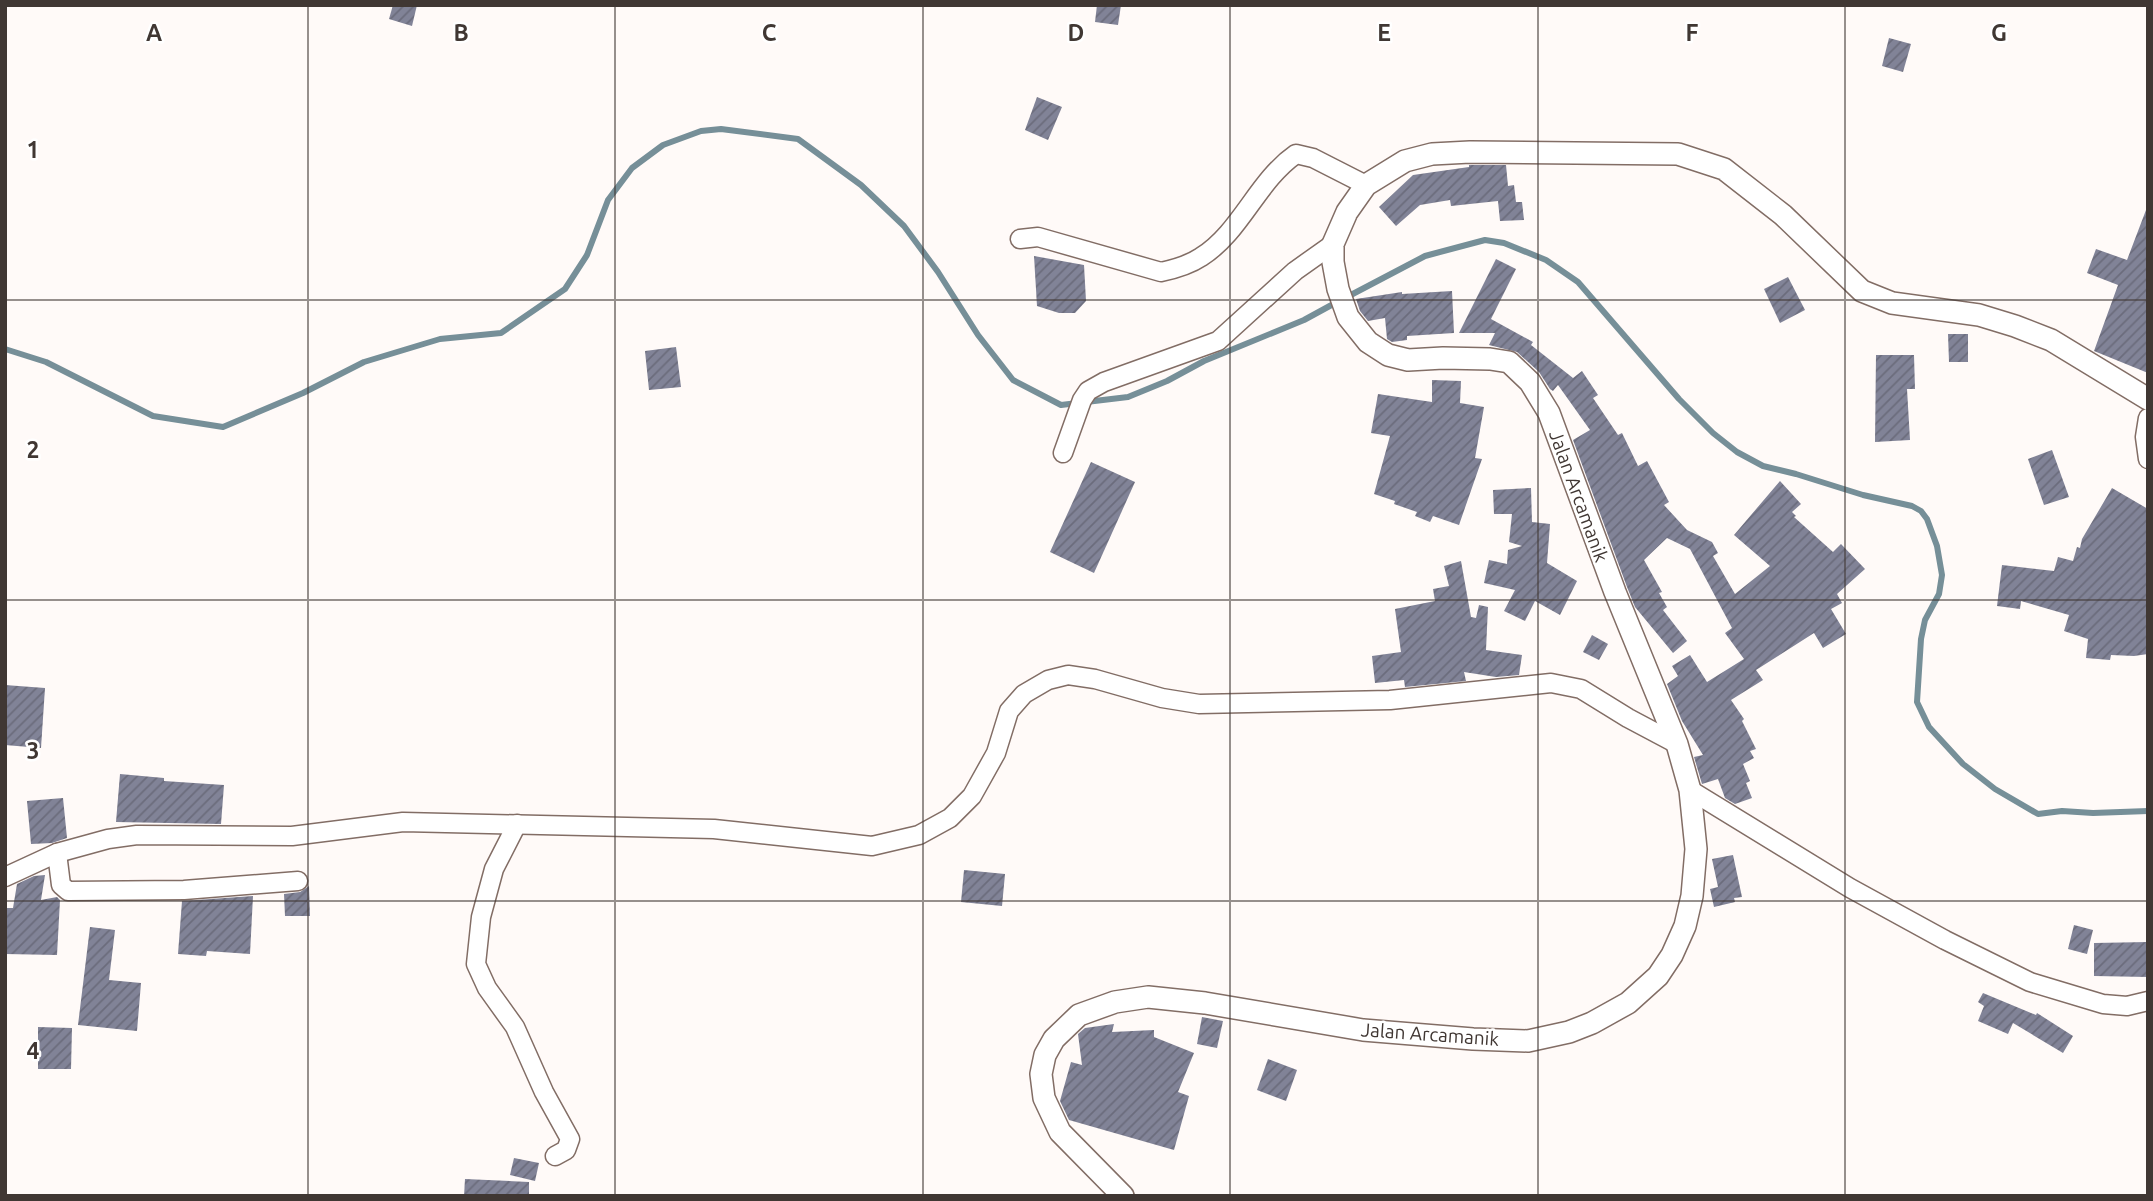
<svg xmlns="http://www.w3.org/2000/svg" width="2153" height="1201" viewBox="0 0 2153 1201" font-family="Ubuntu,sans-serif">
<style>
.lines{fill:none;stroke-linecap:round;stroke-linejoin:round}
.stream{stroke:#768f98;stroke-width:6}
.building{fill:url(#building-hatch)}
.minor-casing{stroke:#826d65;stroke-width:21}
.tertiary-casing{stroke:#826d65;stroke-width:24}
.minor{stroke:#fff;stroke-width:18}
.tertiary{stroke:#fff;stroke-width:21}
.grid{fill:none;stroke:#403733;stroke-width:2;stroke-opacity:0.55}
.labels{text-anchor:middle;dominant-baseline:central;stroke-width:5;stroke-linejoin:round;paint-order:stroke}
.street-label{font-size:19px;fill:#403733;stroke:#fff}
.grid-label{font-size:23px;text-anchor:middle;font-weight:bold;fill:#403733;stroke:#fff;stroke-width:5;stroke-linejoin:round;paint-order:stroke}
</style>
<defs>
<pattern id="building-hatch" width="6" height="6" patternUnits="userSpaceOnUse" patternTransform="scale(1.75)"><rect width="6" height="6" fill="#818397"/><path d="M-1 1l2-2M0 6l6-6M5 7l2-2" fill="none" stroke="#6b6c7c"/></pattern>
</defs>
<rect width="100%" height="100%" fill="#fffaf8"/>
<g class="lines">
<g class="stream">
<path d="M1347 297 1425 256 1485 240 1504 243 1546 260 1578 282 1679 399 1713 433 1737 452 1763 466 1796 474 1863 495 1912 506 1921 511 1927 519 1937 546 1942 575 1939 594 1925 620 1921 639 1917 702 1929 727 1963 764 1995 789 2038 814 2062 811 2093 813 2148 811"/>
<path d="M5 349 46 362 153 416 223 427 303 393 364 362 440 339 501 333 565 289 587 255 608 200 632 168 663 145 701 131 721 129 798 139 861 185 904 226 938 272 978 335 1013 380 1061 405 1128 397 1167 381 1204 361 1304 320 1337 302"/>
</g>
</g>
<g class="building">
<path d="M393 5H417L412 26 389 19Z"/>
<path d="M1097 5H1121L1118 25 1095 22Z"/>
<path d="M1889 38 1911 44 1903 72 1882 66Z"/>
<path d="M1037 97 1062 107 1048 140 1025 130Z"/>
<path d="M1469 165H1506L1508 186 1514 185 1516 202H1522L1524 220 1500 221 1498 201 1451 206 1450 200 1420 205 1396 226 1379 207 1413 175 1469 167Z"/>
<path d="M2146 210H2148V373L2094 351 2118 285 2087 273 2096 249 2127 260Z"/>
<path d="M1034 256 1084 265 1086 301 1075 313H1059L1037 306Z"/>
<path d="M1496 259 1516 269 1491 319 1533 342 1531 345 1573 378 1582 371 1598 395 1593 398 1618 435 1622 433 1638 466 1647 461 1669 502 1664 505 1687 530 1712 542 1718 553 1713 556 1735 594 1770 566 1734 535 1780 481 1801 504 1792 512 1796 516 1794 517 1833 552 1841 544 1865 569 1837 594 1842 603 1831 609 1846 634 1823 648 1814 633 1756 670 1763 680 1731 700 1744 719 1742 721 1756 749 1750 751 1754 758 1743 764 1750 781 1746 783 1752 798 1735 804 1725 798 1718 779 1702 784 1694 757 1703 755 1682 721 1667 684 1678 676 1672 666 1690 655 1707 682 1744 659 1725 633 1732 628 1690 549 1667 538 1644 560 1662 592 1659 593 1667 607 1663 610 1687 641 1673 653 1635 607 1627 587 1573 440 1590 430 1558 385 1553 391 1550 389 1539 372 1517 352 1489 345 1495 333H1459Z"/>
<path d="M1788 277 1805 310 1780 323 1764 289Z"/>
<path d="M1452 291 1454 333 1407 336V340L1392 342 1387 339 1385 318 1368 321 1360 311 1356 299 1402 292V294Z"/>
<path d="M1948 334H1968V362H1949Z"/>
<path d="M676 347 681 387 649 390 645 351Z"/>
<path d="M1876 355H1914L1915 389H1907L1910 440 1875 442Z"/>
<path d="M1432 380 1461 381 1460 403 1484 407 1475 458 1482 459 1459 525 1433 516 1430 522 1415 516 1417 512 1394 504 1395 501 1374 494 1390 436 1371 433 1378 394 1432 402Z"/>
<path d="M2052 450 2069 497 2044 505 2028 459Z"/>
<path d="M1091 462 1135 482 1094 573 1050 552Z"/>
<path d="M1531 488 1532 522 1550 524 1547 563 1577 581 1560 615 1535 601 1525 621 1504 611 1515 590 1484 583 1489 560 1507 564 1508 550 1522 546 1509 542 1512 514H1494L1493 490Z"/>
<path d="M2112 488 2148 509V654L2134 656 2111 655 2110 660 2086 658 2088 639 2064 631 2069 615 2021 601 2020 609 1997 606 2002 565 2054 571 2058 557 2073 561 2077 547 2080 548 2082 539Z"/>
<path d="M1461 561 1471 617 1476 618 1479 605 1488 607 1486 650 1522 655 1519 675 1496 677 1464 672 1466 681 1405 687 1404 680 1375 683 1372 656 1401 652 1395 609 1435 601 1433 589 1449 586 1444 566Z"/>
<path d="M1592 635 1608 644 1599 660 1583 652Z"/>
<path d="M5 685 45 688 41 748 5 745Z"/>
<path d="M120 774 164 778V781L224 785 221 824 116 822Z"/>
<path d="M63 798 67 838 52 843 31 844 27 801Z"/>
<path d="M1733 855 1742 897 1734 898 1735 902 1714 907 1710 889 1718 887 1712 859Z"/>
<path d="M964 870 1005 874 1002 906 961 902Z"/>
<path d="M45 875 41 900 57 897 60 900 57 955 5 954V908H13L17 884 34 876Z"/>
<path d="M309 886 310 916H285L284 894 300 892Z"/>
<path d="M253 896 250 954 207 951 206 956 178 954 182 901Z"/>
<path d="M2074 925 2093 930 2087 954 2068 949Z"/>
<path d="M90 927 115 930 109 980 141 983 137 1031 78 1025Z"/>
<path d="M2148 942V977L2094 976V943Z"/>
<path d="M1983 993 2036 1015 2037 1013 2073 1036 2063 1053 2013 1023 2008 1034 1978 1021 1984 1006 1978 1002Z"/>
<path d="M1202 1017 1223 1021 1217 1048 1197 1044Z"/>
<path d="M1114 1024 1112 1032 1154 1030V1037L1194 1053 1178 1092 1189 1096 1174 1150 1069 1120 1060 1101 1071 1062 1082 1065 1078 1034 1085 1028Z"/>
<path d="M38 1027 72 1028 71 1069H38Z"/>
<path d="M1268 1059 1297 1070 1286 1101 1257 1090Z"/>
<path d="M514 1158 539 1163 535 1181 510 1175Z"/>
<path d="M465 1179 529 1182V1196H464Z"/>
</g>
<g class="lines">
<g class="minor-casing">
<g id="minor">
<path d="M1020 239 1038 237 1161 272C1175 269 1189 265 1201 257 1241 232 1257 181 1296 154L1313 158 1366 185"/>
<path d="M2148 418 2145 437 2148 459"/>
<path d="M1063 453 1082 400 1088 391 1104 382 1218 341 1295 271 1333 244"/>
<path d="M1690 790 1850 888 1945 940 2030 982 2103 1004 2127 1006 2148 1001"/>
<path d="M517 824 494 869 481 917 476 964 487 988 515 1027 544 1092 570 1139 566 1150 555 1156"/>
<path d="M57 853 61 885 68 891 184 890 298 881"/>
<path d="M5 877 57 853 108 839 137 835 292 836 403 822 714 829 872 846 919 835 950 818 972 796 996 753 1009 711 1024 694 1048 680 1068 675 1095 679 1162 698 1199 704 1390 700 1551 683 1581 689 1628 718 1677 744"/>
</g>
</g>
<g class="tertiary-casing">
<path id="tertiary" d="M1123 1196 1060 1132 1044 1098 1041 1074 1045 1055 1054 1039 1079 1015 1115 1002 1148 997 1205 1003 1363 1030 1473 1039 1528 1041 1569 1032 1592 1023 1628 1003 1658 976 1672 955 1685 926 1692 896 1696 849 1690 790 1677 744 1615 592 1549 413 1530 382 1509 362 1490 359 1443 358 1408 360 1388 355 1368 342 1348 317 1338 289 1333 262V244L1347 212 1366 185 1405 161 1432 154 1470 152 1678 154 1724 169 1783 215 1862 291 1892 303 1979 315 2015 326 2051 340 2148 399"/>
</g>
<use href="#minor" class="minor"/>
<use href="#tertiary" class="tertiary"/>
</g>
<path class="grid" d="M308 5V1196M615 5V1196M923 5V1196M1230 5V1196M1538 5V1196M1845 5V1196M5 300H2148M5 600H2148M5 901H2148"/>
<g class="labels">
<g class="street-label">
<text transform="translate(1579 496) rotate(70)">Jalan Arcamanik</text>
<text transform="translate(1430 1034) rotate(4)">Jalan Arcamanik</text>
</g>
</g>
<g class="grid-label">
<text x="154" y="41">A</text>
<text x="461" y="41">B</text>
<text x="769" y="41">C</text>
<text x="1076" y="41">D</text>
<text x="1384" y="41">E</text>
<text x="1692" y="41">F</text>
<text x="1999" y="41">G</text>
<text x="33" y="158">1</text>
<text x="33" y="458">2</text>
<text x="33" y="759">3</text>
<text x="33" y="1059">4</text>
</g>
<rect width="2153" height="1201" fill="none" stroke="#403733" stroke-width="14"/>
</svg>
